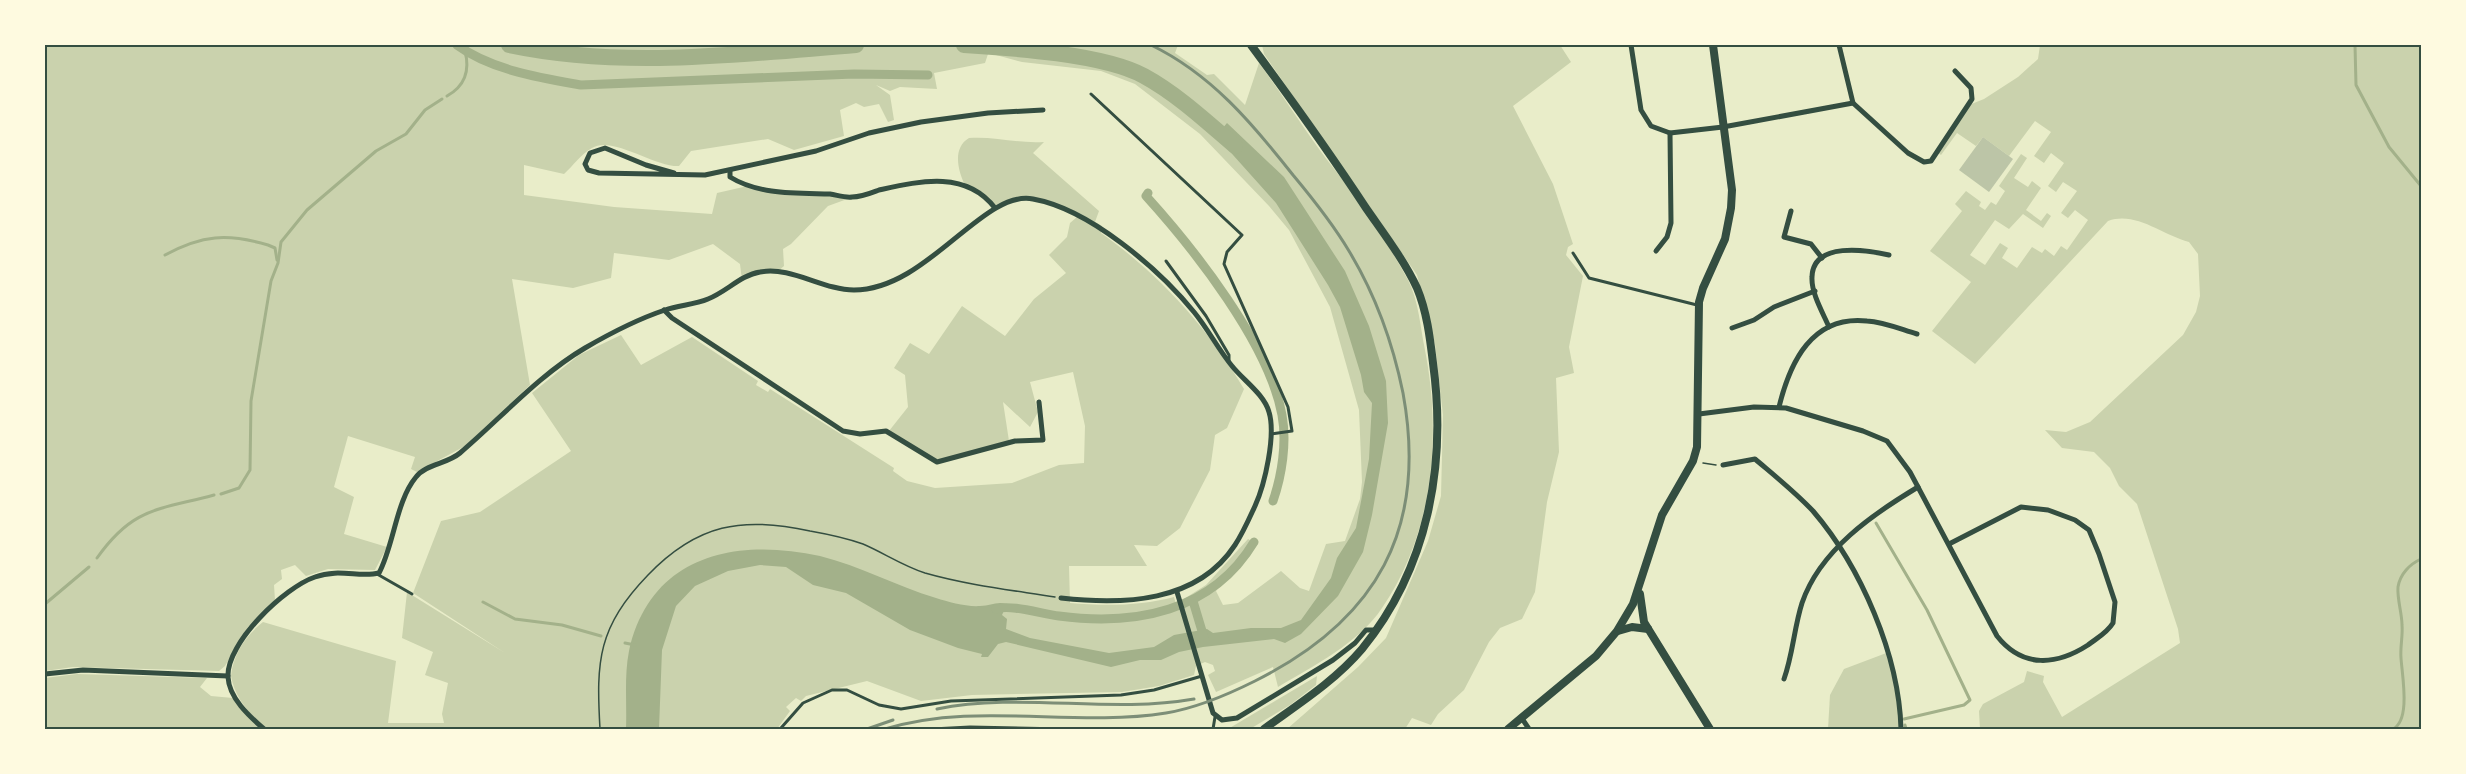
<svg xmlns="http://www.w3.org/2000/svg" width="2466" height="774" viewBox="0 0 2466 774" font-family="Spectral,serif">
<style>
.green{fill:#cad2ad}
.water{fill:#a3b18a}
.lines{fill:none;stroke-linecap:round;stroke-linejoin:round}
.stream{stroke:#a3b18a;stroke-width:3}
.canal{stroke:#a3b18a;stroke-width:9}
.river{stroke:#a3b18a;stroke-width:16}
.building{fill:#bcc5a7}
.path{stroke:#344e41;stroke-width:1.5}
.service{stroke:#344e41;stroke-width:3}
.minor{stroke:#344e41;stroke-width:5}
.secondary{stroke:#344e41;stroke-width:8}
.rail{stroke:#7c8e77;stroke-width:3}
.neatline{fill:none;stroke:#344e41;stroke-width:2}
</style>
<rect width="100%" height="100%" fill="#e9edc9"/>
<g class="green">
<path d="M45 45H991L985 63 934 73 937 89 900 87 890 91 876 85 890 95 894 120 888 122 879 104 864 107 856 103 840 110 844 136 794 150 768 139 691 151 679 166C654 167 612 135 592 148 581 154 573 166 564 174L524 165V195L614 207 712 214 717 193 752 185 791 195 830 194 850 198 828 206 791 244 783 249 784 266 777 272 768 271 742 280 740 264 713 244 669 260 614 253 611 278 573 288 512 279 530 385 465 446 417 472 411 469 415 457 348 436 334 487 354 497 344 534 387 547 375 570 328 569 306 576 295 565 281 570 282 579 274 585 275 600 248 627 225 666 219 671 73 667 45 671Z"/>
<path d="M997 45H1178L1175 53 1207 75 1214 74 1245 105 1259 63C1285 98 1308 136 1335 170 1362 205 1387 241 1408 280 1419 302 1420 326 1425 350 1442 437 1433 534 1382 608 1359 643 1313 666 1278 687L1273 667 1216 692 1208 675 1215 671 1213 665 1205 662 1196 666 1194 675 1159 686 1122 692 972 695 921 701 867 681 806 696 801 701 796 698 786 707 790 711 777 729H268C250 716 235 698 231 676 233 654 246 635 263 622L396 661 388 723H444L442 714 448 683 425 675 433 652 402 638 407 592 505 653 413 593 441 521 480 512 571 451 532 393 579 355 621 335 641 365 692 337 758 381 756 385 768 392 770 389 894 468 893 471 907 481 935 488 1012 483 1059 465 1084 463 1085 426 1073 372 1030 382 1038 412 1030 427 1003 402 1009 441 939 461 889 431 908 407 905 375 894 368 910 343 929 354 962 306 1005 336 1034 299 1066 273 1049 255 1067 237 1070 223 1077 217 1064 209 1024 197 995 208 982 192 965 185C958 171 952 148 969 138 994 136 1019 144 1044 142L1033 153 1099 211 1095 222 1102 226 1101 233C1159 274 1208 328 1244 389L1227 428 1215 435 1210 470 1180 528 1157 546 1134 545 1147 566H1069L1070 603C1104 606 1141 606 1174 597L1176 604 1206 585 1248 539 1258 544 1216 591 1223 605 1238 603 1281 571 1300 588 1309 591 1326 544 1345 541 1360 499 1362 482 1359 410 1330 307 1289 230 1269 206 1200 134 1135 84 1101 71 1022 62 996 55Z"/>
<path d="M1262 45H1560L1571 62 1513 106 1553 184 1573 244 1568 247 1566 255 1583 276 1569 347 1574 373 1556 378 1559 452 1547 502 1535 592 1522 619 1500 628 1489 642 1464 690 1438 714 1431 725 1412 718 1405 729H1287L1358 667 1386 638 1428 541 1441 496 1443 415 1435 344 1417 275 1264 54Z"/>
<path d="M2040 45H2421V729H1980L1979 711 1983 704 2024 682 2027 671 2044 676 2043 682 2062 717 2180 643 2178 629 2137 504 2119 486 2110 468 2094 452 2062 448 2045 430 2066 432 2090 422 2183 335 2196 312 2200 296 2198 254 2189 242C2162 235 2136 211 2108 221L1975 364 1932 331 1971 282 1930 251 1962 211 1955 204 1966 191 1981 202 1979 206 1985 210 1991 202 1996 205 2005 191 1999 186 2021 154 2027 158 2014 178 2028 187 2032 181 2041 188 2026 210 2041 221 2047 213 2051 216 2043 228 2023 214 2009 229 1995 220 1970 255 1985 265 2000 243 2008 248 2002 258 2017 268 2032 247 2042 253 2045 249 2054 256 2061 246 2067 250 2088 220 2075 210 2068 218 2061 213 2077 191 2063 182 2056 192 2048 186 2064 163 2051 153 2044 163 2034 156 2051 132 2035 121 2009 156 1983 137 1976 146 1957 133 1941 155 1937 152 1969 105 1984 99 2018 77 2038 59Z"/>
<path d="M1889 652 1902 707 1903 729H1828L1830 695 1844 669Z"/>
<path d="M77 674 207 678 200 687 211 696 233 698 261 729H45V678Z"/>
<path d="M1317 676 1316 685 1290 705 1250 729H1228Z"/>
</g>
<path class="water" d="M1227 123 1284 177 1345 271 1369 326 1386 381 1388 423 1372 515 1363 552 1338 596 1301 634 1285 643 1274 639 1203 647 1179 652 1161 660H1140L1111 667 1006 642 998 644 988 657H981L982 654 958 648 910 630 846 593 813 585 786 567 760 565 728 571 695 586 676 606 662 650 659 729H626C627 704 624 676 629 651 650 556 734 537 820 556 860 566 896 586 936 598 949 602 966 607 980 606 991 606 996 601 1007 604L1002 615 1007 619 1006 629 1030 638 1109 653 1154 647 1174 635 1207 629 1213 633 1251 628H1281L1301 620 1331 578 1337 558 1356 528 1369 459 1372 403 1364 392 1361 375 1340 307 1328 285 1276 203 1216 136Z"/>
<g class="lines">
<g class="stream">
<path d="M2355 45 2356 85 2389 147 2421 186"/>
<path d="M447 96C465 86 470 70 465 51"/>
<path d="M165 255C202 235 227 233 268 245L275 248 277 260"/>
<path d="M221 494 239 488 250 470 251 401 271 281 278 263 281 242 307 210 376 151 406 134 425 110 442 99"/>
<path d="M1876 523 1927 610 1970 700 1964 705 1904 719"/>
<path d="M97 558C133 507 158 510 214 495"/>
<path d="M483 602 515 619 562 625 601 636"/>
<path d="M45 604 89 567"/>
<path d="M625 643 635 645"/>
<path d="M1905 725 1906 729"/>
<path d="M2393 729C2411 720 2402 675 2401 658 2400 647 2403 636 2402 625 2402 613 2397 599 2398 587 2400 574 2410 564 2421 559"/>
</g>
<g class="canal">
<path d="M457 45C491 70 541 78 581 85L854 74 928 75"/>
<path d="M1148 193 1146 196C1194 249 1269 344 1282 415 1287 442 1282 475 1273 501"/>
<path d="M1193 601 1205 641"/>
<path d="M996 609C1011 604 1042 614 1059 616 1135 626 1212 612 1254 542"/>
</g>
<g class="river">
<path d="M509 45C622 69 741 54 856 45"/>
<path d="M964 45C1012 48 1104 54 1144 76 1177 94 1207 122 1235 146"/>
</g>
</g>
<path class="building" d="M1983 137 2013 159 1989 192 1959 170Z"/>
<g class="lines">
<g class="path">
<path d="M1703 463 1716 465"/>
<path d="M600 729C596 660 598 627 648 575 697 524 742 516 810 531 827 534 846 538 863 544 884 553 903 566 925 573 967 585 1011 590 1055 597"/>
</g>
<g class="service">
<path d="M1091 94 1242 235 1227 252 1224 264 1288 407 1292 431 1271 434"/>
<path d="M1573 253 1589 278 1697 305"/>
<path d="M1166 261 1206 316 1229 355V361"/>
<path d="M377 574 412 594"/>
<path d="M781 728 803 703 832 690H847L879 705 901 709 951 701 1121 695 1154 690 1202 676"/>
<path d="M932 729 970 727 1064 729"/>
<path d="M1213 729 1215 717"/>
</g>
<g class="minor">
<path d="M1631 45 1641 110 1651 126 1670 133 1723 127 1853 103 1908 153 1924 162 1931 161 1972 99 1971 88 1955 71"/>
<path d="M1839 45 1853 103"/>
<path d="M730 171V177C759 195 797 193 830 194 837 195 845 198 852 197 862 197 871 193 879 190 920 181 966 170 995 208"/>
<path d="M674 173 646 165 605 148 590 153 585 164 588 170 599 173 705 175 816 151 869 133 921 122 988 113 1043 110"/>
<path d="M1791 211 1784 237 1811 244 1822 258"/>
<path d="M1656 251 1667 237 1671 223 1670 133"/>
<path d="M664 310 672 318 843 431 860 434 886 431 937 462 1015 441 1043 440 1039 402"/>
<path d="M1829 327C1823 313 1811 293 1812 277 1813 241 1867 250 1889 255"/>
<path d="M1732 328 1754 320 1774 307 1815 291"/>
<path d="M1779 407C1790 362 1812 315 1867 321 1884 322 1900 329 1917 334"/>
<path d="M1699 414 1754 407 1786 408 1863 431 1887 441 1910 472 1997 636C2023 669 2057 665 2088 645 2097 638 2107 633 2113 623L2115 602 2099 554 2089 530 2075 520 2048 510 2021 507 1949 544"/>
<path d="M1723 465 1755 459C1775 476 1795 492 1813 511 1861 567 1899 655 1901 729"/>
<path d="M1177 592 1213 713 1222 720 1237 718 1333 660 1355 643 1366 630H1375"/>
<path d="M45 674 83 670 228 676"/>
<path d="M1784 679C1793 654 1794 628 1802 603 1820 550 1873 514 1918 487"/>
<path d="M1521 717 1529 729"/>
<path d="M264 729C249 716 229 698 228 677 226 643 285 587 315 577 339 568 360 578 379 573 394 545 396 501 416 477 426 464 447 464 460 453 501 418 539 375 585 348 609 334 638 319 665 310 679 305 694 305 708 299 726 292 741 275 760 272 791 266 823 290 854 290 927 290 983 189 1033 199 1089 209 1158 268 1194 312 1208 329 1218 349 1232 366 1243 380 1264 394 1269 412 1276 435 1265 484 1255 506 1249 519 1243 533 1235 545 1197 603 1123 605 1061 598"/>
</g>
<g class="secondary">
<path d="M1251 45C1291 99 1329 152 1366 208 1384 234 1404 260 1417 288 1427 312 1430 338 1433 363 1447 465 1428 568 1362 649 1335 681 1297 705 1264 729"/>
<path d="M1640 594 1644 622 1710 729"/>
<path d="M1618 631 1632 627 1648 629"/>
<path d="M1508 729 1596 656 1617 631 1633 604 1662 515 1693 461 1697 447 1699 302 1703 288 1725 239 1731 208 1732 190 1713 45"/>
</g>
<g class="rail">
<path d="M937 709C1021 692 1109 714 1194 699"/>
<path d="M867 729 893 720"/>
<path d="M885 729C977 701 1072 728 1166 713 1197 708 1227 695 1255 681 1377 620 1428 529 1403 393 1393 344 1375 294 1349 251 1333 224 1313 199 1293 175 1252 123 1211 74 1151 45"/>
</g>
</g>
<rect width="2466" height="774" fill="none" stroke="#fefae0" stroke-width="93"/>
<rect x="46" y="46" width="2374" height="682" class="neatline"/>
</svg>
